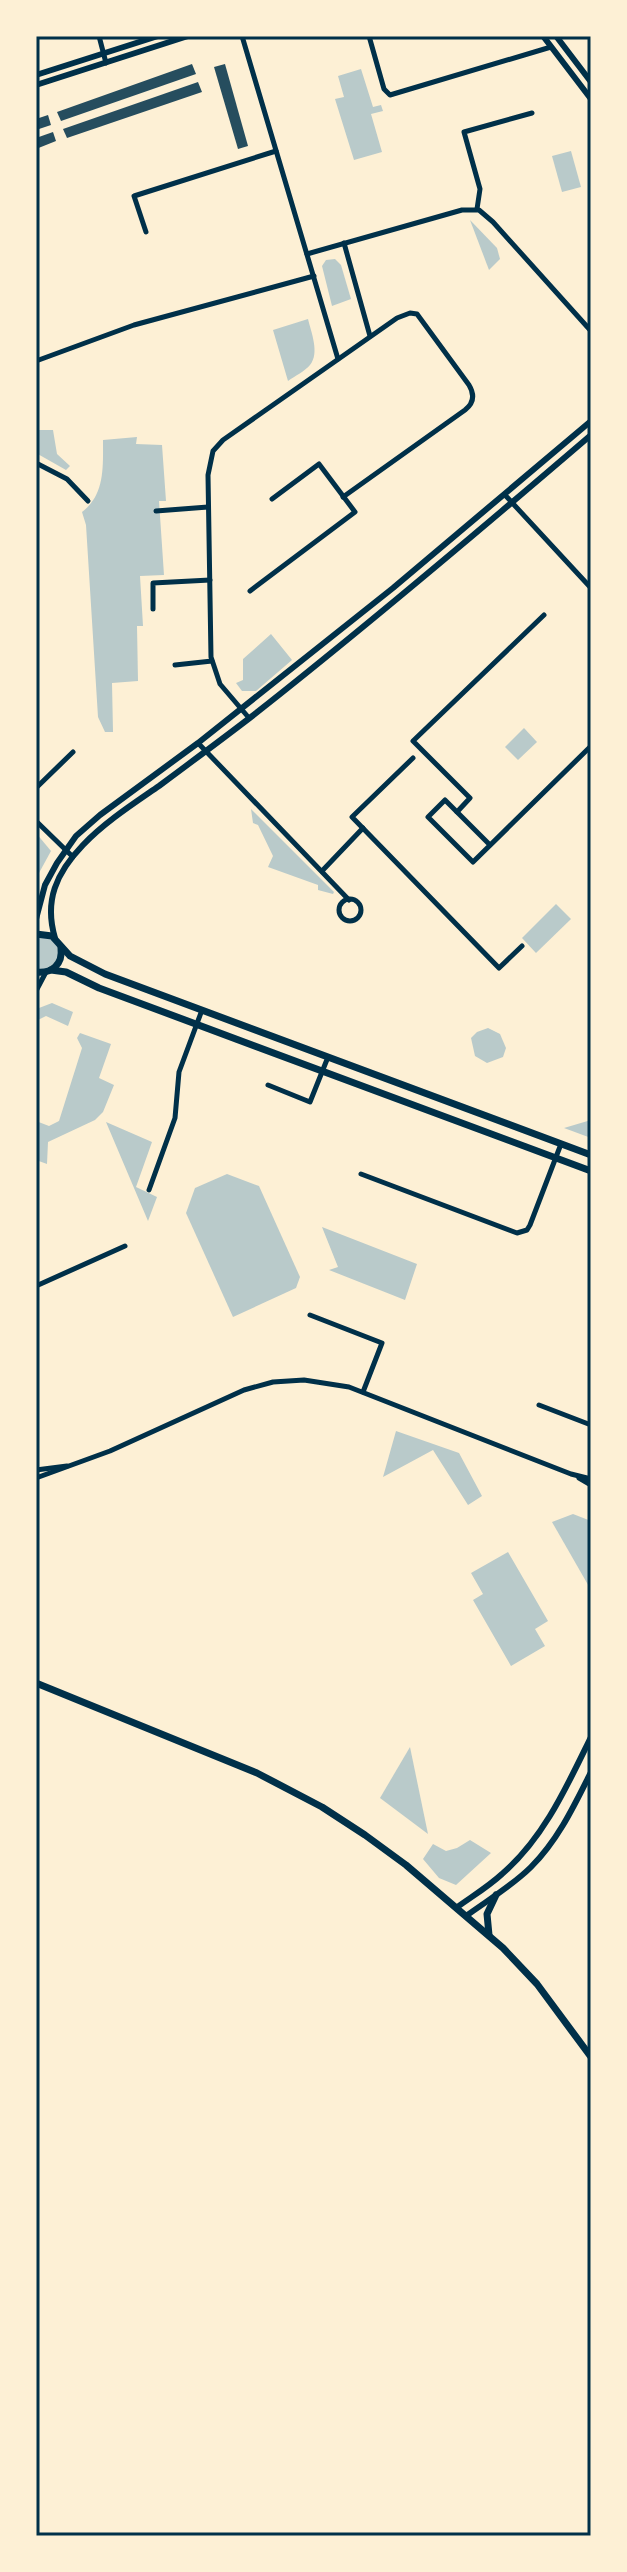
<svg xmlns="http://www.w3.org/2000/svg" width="627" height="2572" viewBox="0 0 627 2572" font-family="Raleway,sans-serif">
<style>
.green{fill:#b9caca}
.building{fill:#264d5e}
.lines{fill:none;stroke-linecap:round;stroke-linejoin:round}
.minor{stroke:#003049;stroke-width:5}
.tertiary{stroke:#003049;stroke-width:6}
.secondary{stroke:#003049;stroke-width:7}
.neatline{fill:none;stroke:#003049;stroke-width:3}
</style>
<rect width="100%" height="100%" fill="#fdf0d5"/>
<g class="green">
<path d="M361 69 373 107 381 105 383 111 371 114 382 152 354 160 335 99 344 97 338 76Z"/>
<path d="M571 151 581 187 562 192 552 156Z"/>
<path d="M470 220 497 248 500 259 489 270Z"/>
<path d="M335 259 341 265 351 299 332 306 322 266 326 260Z"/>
<path d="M308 319C311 332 320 353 310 365 305 371 295 376 288 381L273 330Z"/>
<path d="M36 428 37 430H53L57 454 70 466 66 470 36 453Z"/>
<path d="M137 437 136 444 162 445 166 501H159L164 575 140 576 143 626H137L138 681 112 683 113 732H105L98 717 86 525 82 512C105 495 103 467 103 440Z"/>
<path d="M271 634 292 660 256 691H242L236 683 243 680V659Z"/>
<path d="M524 728 537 742 518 760 505 747Z"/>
<path d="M251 809 334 892 333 894 318 890V885L268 867 273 856 258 825 253 823Z"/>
<path d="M36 833 51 851 39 873 36 871Z"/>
<path d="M556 904 571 919 536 953 522 938Z"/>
<path d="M36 937 51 938 59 948 57 961 47 969H36Z"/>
<path d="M52 1003 73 1012 68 1026 46 1016 36 1021V1005L39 1008Z"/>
<path d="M488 1028 500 1034 506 1048 503 1057 487 1063 475 1056 471 1038 477 1032Z"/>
<path d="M80 1033 111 1044 99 1078 114 1085 103 1112 95 1120 48 1142 47 1164 36 1160V1121L49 1126 59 1121 82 1048 77 1038Z"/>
<path d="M591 1120V1138L564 1128Z"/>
<path d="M106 1122 152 1142 136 1187 157 1197 148 1221Z"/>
<path d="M227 1174 259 1186 300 1277 296 1288 233 1317 186 1213 195 1188Z"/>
<path d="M322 1227 417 1264 405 1300 329 1270 338 1267Z"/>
<path d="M396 1431 459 1453 482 1496 468 1505 433 1450 383 1477Z"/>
<path d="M573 1514 591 1521V1590L552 1522Z"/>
<path d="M508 1552 548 1621 535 1629 545 1646 511 1666 473 1600 483 1594 471 1573Z"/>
<path d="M410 1747 428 1834 380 1798Z"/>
<path d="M470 1840 491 1853 456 1885 439 1878 423 1859 433 1844 446 1851 457 1848Z"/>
</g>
<g class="building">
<path d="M192 64 196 74 61 121 57 112Z"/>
<path d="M225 64 248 146 238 149 214 67Z"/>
<path d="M198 82 202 92 67 138 63 129Z"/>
<path d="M48 115 51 125 36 130V119Z"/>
<path d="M53 132 56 141 36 149V138Z"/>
</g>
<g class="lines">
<g class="minor">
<path d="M99 36 106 63"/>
<path d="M242 36 338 359"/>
<path d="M369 36 384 89 390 95 551 47"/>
<path d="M477 209 480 189 464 132 532 113"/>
<path d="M146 232 134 196 276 151"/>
<path d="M344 243 370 336"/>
<path d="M307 254 462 210H479L493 222 591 331"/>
<path d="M36 361 134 325 314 276"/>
<path d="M36 463 67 479 88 501"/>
<path d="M505 495 591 588"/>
<path d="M156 511 208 507"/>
<path d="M250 591 355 512 319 464 272 499"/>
<path d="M153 609V583L210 580"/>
<path d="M175 665 212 661"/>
<path d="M249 718 220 684 211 657 208 475 213 451 223 440 397 318 410 313 417 314 469 385C475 395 474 403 465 410L343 497"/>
<path d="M198 743 349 900"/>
<path d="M413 758 352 817 499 968 522 946"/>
<path d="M36 788 73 752"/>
<path d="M457 812 470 798 413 741 544 615"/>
<path d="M36 821 73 857"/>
<path d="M490 845 445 800 428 817 473 862 591 746"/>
<path d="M322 871 363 828"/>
<circle cx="350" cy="910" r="11"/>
<path d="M36 991 46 972"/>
<path d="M268 1085 310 1102 328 1057"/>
<path d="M361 1174 517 1233 527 1230 530 1225 561 1144"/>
<path d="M149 1190 175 1118 179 1072 202 1010"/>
<path d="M36 1286 125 1246"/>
<path d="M310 1315 382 1343 363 1392"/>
<path d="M539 1405 591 1425"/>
<path d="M36 1470 67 1466"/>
<path d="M36 1478 110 1451 244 1390 273 1382 304 1380 349 1387 571 1474 591 1479"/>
<path d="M579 1478 591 1485"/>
</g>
<g class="tertiary">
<path d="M543 36 591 99"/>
<path d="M556 36 591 82"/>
<path d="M36 75 158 36"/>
<path d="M36 85 188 36"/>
<path d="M36 919 45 885 57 863 76 836 100 815 198 743 393 588 591 421"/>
<path d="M55 938C44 901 56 873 83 845 105 822 133 804 159 786 190 763 221 740 251 717 367 626 479 531 591 435"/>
<path d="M456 1908C471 1897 488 1887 502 1874 544 1838 567 1786 591 1737"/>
<path d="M466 1916C488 1900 512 1886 531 1867 558 1840 574 1806 591 1772"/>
</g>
<g class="secondary">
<path d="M36 934 52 936 70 956 105 974 591 1155"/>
<path d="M51 970 66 972 99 988 591 1171"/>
<path d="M36 972C52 974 63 964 61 948"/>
<path d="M36 1683 257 1773 322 1807 365 1835 406 1865 503 1948 537 1984 591 2057"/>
<path d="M489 1935 487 1914 496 1895"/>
</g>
</g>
<rect width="627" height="2572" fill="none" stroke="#fdf0d5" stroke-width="76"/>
<rect x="38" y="38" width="551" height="2496" class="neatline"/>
</svg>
